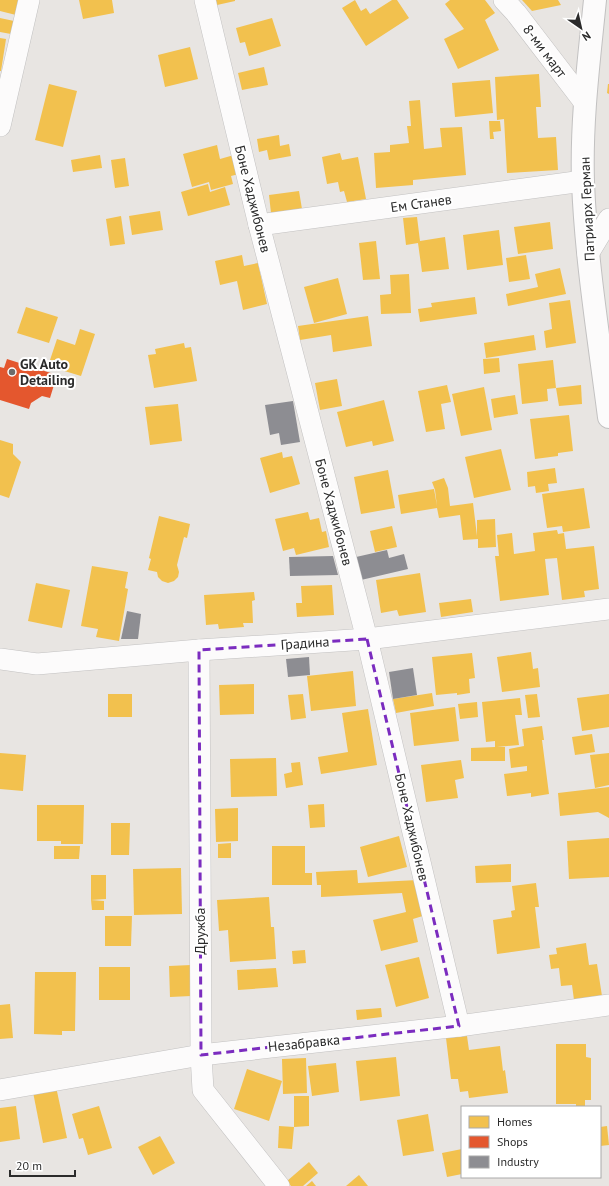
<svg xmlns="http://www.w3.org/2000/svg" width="609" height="1186" viewBox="0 0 609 1186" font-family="'PT Sans',sans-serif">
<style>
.homes{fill:#f2c14e}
.shops{fill:#e4572e}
.industry{fill:#8d8d92}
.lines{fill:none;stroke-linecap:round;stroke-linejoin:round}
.minor-casing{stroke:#c2c1c1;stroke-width:22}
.tertiary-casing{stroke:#c2c1c1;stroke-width:24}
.minor{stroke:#fcfbfb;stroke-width:21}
.tertiary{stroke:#fcfbfb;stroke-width:22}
.marked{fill:none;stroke:#7b2cbf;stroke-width:3;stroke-dasharray:8 5;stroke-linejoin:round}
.poi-dot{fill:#6d6c6b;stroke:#fff;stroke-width:1.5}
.labels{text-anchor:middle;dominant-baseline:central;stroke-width:4;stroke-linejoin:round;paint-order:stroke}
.street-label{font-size:14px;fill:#2b2b2b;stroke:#fff}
.poi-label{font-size:14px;font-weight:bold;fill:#2b2b2b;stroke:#fff;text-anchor:start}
</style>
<rect width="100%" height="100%" fill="#e8e5e2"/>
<g class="homes">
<path d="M0 0H19L16 15 0 11Z"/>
<path d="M79 0H112L114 13 83 19Z"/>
<path d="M216 0H235V1L217 5Z"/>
<path d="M355 0 361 11 366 8 370 14 392 0H397L409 18 366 46 342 8Z"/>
<path d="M450 0H485L495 13 485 20 499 50 458 69 444 39 464 29 445 4Z"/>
<path d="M522 0H558L561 5 532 11Z"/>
<path d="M0 18 14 21 11 34 0 32Z"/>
<path d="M272 18 281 46 249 56 245 42 240 43 236 28Z"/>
<path d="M0 38 6 39 1 71H0Z"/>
<path d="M190 47 198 79 165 87 158 55Z"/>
<path d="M264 67 268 85 242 90 238 73Z"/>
<path d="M539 74 541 107H536L538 138 556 137 558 170 507 173 504 119 497 120 495 77Z"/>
<path d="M490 80 493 113 455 117 452 83Z"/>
<path d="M49 84 77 91 63 147 35 140Z"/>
<path d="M608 84H609V94L607 93Z"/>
<path d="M420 100 424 149 442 147 440 128 462 127 466 175 413 180V185L376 188 374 153 390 152V145L409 143 407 126H411L409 101Z"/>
<path d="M489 121H500L501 131 493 132 494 139H490Z"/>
<path d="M279 135 280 146 289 144 291 156 269 160 267 150 259 152 257 139Z"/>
<path d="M217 145 220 159 234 155 239 174 231 176 233 184 211 190 209 182 192 187 183 154Z"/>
<path d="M340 153 342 160 358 157 366 199 347 202 344 191 340 192 338 182 327 184 322 157Z"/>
<path d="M100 155 102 168 73 172 71 160Z"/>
<path d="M125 158 129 186 115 188 111 160Z"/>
<path d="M208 184 210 192 225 187 230 205 188 216 181 192Z"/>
<path d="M299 191 302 209 271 213 269 195Z"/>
<path d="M160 211 163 230 132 235 129 216Z"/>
<path d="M121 216 125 244 110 246 106 219Z"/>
<path d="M417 217 420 241 445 237 449 269 422 272 418 243 406 245 403 218Z"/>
<path d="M550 222 553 249 518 254 514 227Z"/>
<path d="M499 230 503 265 467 270 463 235Z"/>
<path d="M376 241 380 279 363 280 359 243Z"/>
<path d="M242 255 244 266 258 263 267 304 243 310 237 281 220 285 215 261Z"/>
<path d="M526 255 530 279 509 282 506 258Z"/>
<path d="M560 268 566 294 508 306 506 294 538 287 535 274Z"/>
<path d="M409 274 411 313 381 314 380 295 391 294 390 275Z"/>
<path d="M338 278 347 314 314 323 304 287Z"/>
<path d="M475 297 477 314 420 322 418 309 432 307 431 303Z"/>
<path d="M570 300 576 343 546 348 544 331 552 329 549 303Z"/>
<path d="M26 307 58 317 49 343 17 333Z"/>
<path d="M368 316 372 346 333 352 331 335 300 340 298 326Z"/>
<path d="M80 329 95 334 81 376 48 366 57 339 75 345Z"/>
<path d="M534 335 536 350 486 358 484 343Z"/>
<path d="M184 343 185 348 191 347 197 381 154 388 148 355 156 354 155 349Z"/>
<path d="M499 358 500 372 484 374 483 359Z"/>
<path d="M553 360 556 388 547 389 548 401 522 404 518 364Z"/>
<path d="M337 379 342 406 320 410 315 383Z"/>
<path d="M447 385 451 402 441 404 445 429 426 432 418 391Z"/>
<path d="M581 385 582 404 559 406 556 388Z"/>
<path d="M484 387 492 430 461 436 452 394Z"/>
<path d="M515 395 518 414 494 418 491 399Z"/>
<path d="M384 400 394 441 373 446 372 441 346 447 337 412Z"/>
<path d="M178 404 182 441 150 445 145 407Z"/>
<path d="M569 415 573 451 558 453V456L535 459 530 419Z"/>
<path d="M0 440 13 444V454L21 462 9 498 0 495Z"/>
<path d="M501 449 511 490 474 498 465 457Z"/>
<path d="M282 452 283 458 292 456 300 484 270 493 260 458Z"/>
<path d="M555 468 557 483 548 484 549 491 536 493 535 486 528 487 527 472Z"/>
<path d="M388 470 395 508 361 514 354 477Z"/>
<path d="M444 478 448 488 450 506 473 503 477 536V520L495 519 496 547 478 548V539L463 540 460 515 439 518 437 508 401 514 398 495 434 489 437 506 435 490 432 482Z"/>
<path d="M584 488 590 528 563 532 562 526 547 528 542 494Z"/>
<path d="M308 512 310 520 319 518 322 532 326 531 329 547 296 555 294 548 283 551 275 519Z"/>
<path d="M159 516 190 524 187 538 184 537 177 565 179 572 178 577 174 581 168 583 162 581 158 577 157 572 148 570 151 559 149 558Z"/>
<path d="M392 526 397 547 375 552 370 531Z"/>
<path d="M557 530 558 534 564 533 566 549 594 546 599 589 584 591 585 597 562 600 557 558 545 559 549 595 500 601 495 556H499L497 535 512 533 514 554 535 551 533 533Z"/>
<path d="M92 566 128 572 125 588 128 589 119 641 96 637 98 629 81 626Z"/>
<path d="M420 573 426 612 399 616 397 610 381 613 376 580Z"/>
<path d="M36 583 70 590 62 628 28 621Z"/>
<path d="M332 585 334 615 297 617 296 603H302L301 586Z"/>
<path d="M254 592 255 600 252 601 253 623H243L244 627 219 629 218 624 206 625 204 595Z"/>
<path d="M471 599 473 612 441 617 439 603Z"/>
<path d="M531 652 533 669 538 668 540 687 502 692 497 657Z"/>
<path d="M472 653 475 678 469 679 470 693 457 695V693L436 695 432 657Z"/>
<path d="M353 671 356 706 311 711 307 676Z"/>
<path d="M254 684V714L220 715 219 685Z"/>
<path d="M432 693 434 706 396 713 393 699Z"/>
<rect x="108" y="694" width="24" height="23"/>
<path d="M303 694 306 718 291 720 288 695Z"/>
<path d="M537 694 540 717 528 718 525 695Z"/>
<path d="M609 694V727L582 731 577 698Z"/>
<path d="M520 698 522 715H515L519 745 497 747H505V761H471V748L495 747V741L486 742 482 702Z"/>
<path d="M477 702 478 717 460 719 458 704Z"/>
<path d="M455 707 459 741 414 746 410 713Z"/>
<path d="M368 709 377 765 321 774 318 757 348 752 342 713Z"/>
<path d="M542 726 544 740H542L549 794 531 797V793L507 796 504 774 527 771V766L511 768 509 749 524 746 522 729Z"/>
<path d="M592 734 595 752 575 755 572 737Z"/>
<path d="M0 753 26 755 23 791 0 789Z"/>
<path d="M609 753V785L595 788 590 755Z"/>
<path d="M276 758 277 796 231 797 230 759Z"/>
<path d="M461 760 464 778 455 780 458 798 426 802 421 765Z"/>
<path d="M300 762 303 785 286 788 284 774 292 772 291 763Z"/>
<path d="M609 787V818L598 812 560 816 558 793Z"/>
<path d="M324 804 325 827 310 828 308 805Z"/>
<path d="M37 805H84L83 844H61V841H37Z"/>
<path d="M238 808V841L216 842 215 809Z"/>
<path d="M111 823H130L129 855H111Z"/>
<path d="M399 836 407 867 368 877 360 847Z"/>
<path d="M609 838V877L569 879 567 841Z"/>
<path d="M231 843V858H218V844Z"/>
<path d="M54 846H80L79 859H54Z"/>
<path d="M272 846H305V873H312V885H272Z"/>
<path d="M511 864V882L476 883 475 866Z"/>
<path d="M181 868 182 914 134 915 133 869Z"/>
<path d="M357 870 358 883 418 880 426 915 413 919 418 942 381 951 373 920 406 912 402 893 321 897V885H317L316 872Z"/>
<path d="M91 875H106V899L91 900Z"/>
<path d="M536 883 539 907H535L540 948 497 954 493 920 512 917 511 911 515 910 512 886Z"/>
<path d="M269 897 271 927H274L276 959 230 962 228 930 219 931 217 900Z"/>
<path d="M91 900 104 901V910H92Z"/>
<path d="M105 916H132L131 946H105Z"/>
<path d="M586 943 589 965 597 964 602 996 574 1000 572 985 561 986 559 968 551 969 549 955 557 954 556 948Z"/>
<path d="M305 950 306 963 293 964 292 951Z"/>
<path d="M419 957 429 998 396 1007 385 965Z"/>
<path d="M191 965V996L170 997 169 966Z"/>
<rect x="99" y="967" width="31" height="33"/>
<path d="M276 968 278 987 238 990 237 970Z"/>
<path d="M35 972H76L75 1031H62V1035L34 1034Z"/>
<path d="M10 1004 13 1038 0 1039V1005Z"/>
<path d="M381 1008 382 1017 357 1020 356 1010Z"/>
<path d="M467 1036 469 1050 500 1046 503 1071 505 1070 508 1093 469 1098 468 1091 460 1092 458 1079H451L446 1038Z"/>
<path d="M556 1044H586V1057L591 1058V1100H585V1107H576V1104H556Z"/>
<path d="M396 1057 400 1096 360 1101 356 1061Z"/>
<path d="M306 1058 307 1093 283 1094 282 1059Z"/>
<path d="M336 1063 339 1092 312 1096 308 1066Z"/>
<path d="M247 1069 282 1081 269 1121 234 1109Z"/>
<path d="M55 1082 67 1138 43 1143 32 1087Z"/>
<path d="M294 1096H309V1126L294 1127Z"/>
<path d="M16 1106 20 1139 0 1142V1108Z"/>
<path d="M99 1106 112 1148 88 1155 83 1138 79 1139 72 1114Z"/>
<path d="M428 1114 434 1151 403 1156 397 1120Z"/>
<path d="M279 1126 294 1127 292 1149 278 1148Z"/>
<path d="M607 1126 609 1145 600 1146V1127Z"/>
<path d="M160 1136 175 1163 153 1175 138 1147Z"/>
<path d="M462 1149V1174L447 1177 442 1153Z"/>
<path d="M309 1162 318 1173 303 1186H291L287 1181Z"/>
<path d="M359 1175 368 1186H346Z"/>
<path d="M312 1181 316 1186H306Z"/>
</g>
<path class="shops" d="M7 359 57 375 50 398 42 396 31 403 29 409 0 400V367L4 368Z"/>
<g class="industry">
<path d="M293 401 300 442 281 445 279 433 270 435 265 405Z"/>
<path d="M387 550 389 558 404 554 408 569 361 580 356 557Z"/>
<path d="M333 556 338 575 290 576 289 557Z"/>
<path d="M127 611 141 614 138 639H121Z"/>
<path d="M309 657 310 675 288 677 286 659Z"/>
<path d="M413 668 417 695 393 699 389 672Z"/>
</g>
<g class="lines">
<g class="minor-casing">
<g id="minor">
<path d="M205 0 259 225 367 639 459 1026"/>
<path d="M504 0 516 13 585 103"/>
<path d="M0 126 29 0"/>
<path d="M259 225 583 181"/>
<path d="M588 254 609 219"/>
<path d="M199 650 201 1055 203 1090 279 1186"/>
<path d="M0 659 37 664 199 650 367 639 609 609"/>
<path d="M0 1090 201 1055 459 1026 609 1005"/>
</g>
</g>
<g class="tertiary-casing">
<path id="tertiary" d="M595 0C589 60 581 121 583 182 586 260 599 339 609 417"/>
</g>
<use href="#minor" class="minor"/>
<use href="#tertiary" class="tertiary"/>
</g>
<path class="marked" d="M367 639 459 1026 201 1055 199 650Z"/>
<circle class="poi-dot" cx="12" cy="372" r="4"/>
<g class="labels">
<g class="street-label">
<text transform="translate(545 51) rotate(53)">8-ми март</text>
<text transform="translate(253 199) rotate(76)">Боне Хаджибонев</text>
<text transform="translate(421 203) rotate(-8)">Ем Станев</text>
<text transform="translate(587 209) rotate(-93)">Патриарх Герман</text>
<text transform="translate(334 512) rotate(75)">Боне Хаджибонев</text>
<text transform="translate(305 643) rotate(-4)">Градина</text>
<text transform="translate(412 827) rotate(77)">Боне Хаджибонев</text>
<text transform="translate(200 931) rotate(-90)">Дружба</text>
<text transform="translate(304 1043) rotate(-6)">Незабравка</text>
</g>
<g class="poi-label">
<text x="20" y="364">GK Auto<tspan x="20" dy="16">Detailing</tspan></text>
</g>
</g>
<rect x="461" y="1106" width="140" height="72" fill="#ffffff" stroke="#aaaaaa"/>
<rect x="469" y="1116" width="20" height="12" fill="#f2c14e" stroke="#aaaaaa"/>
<text x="497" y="1126" font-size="12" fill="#2b2b2b">Homes</text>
<rect x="469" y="1136" width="20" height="12" fill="#e4572e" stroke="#aaaaaa"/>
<text x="497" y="1146" font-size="12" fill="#2b2b2b">Shops</text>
<rect x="469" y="1156" width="20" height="12" fill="#8d8d92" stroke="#aaaaaa"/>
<text x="497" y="1166" font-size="12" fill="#2b2b2b">Industry</text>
<g transform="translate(581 28) rotate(146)" stroke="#ffffff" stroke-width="3" paint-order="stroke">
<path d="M0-3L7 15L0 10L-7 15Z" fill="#2b2b2b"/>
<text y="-6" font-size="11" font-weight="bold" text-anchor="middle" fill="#2b2b2b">N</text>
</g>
<path d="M10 1170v6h65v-6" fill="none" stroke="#2b2b2b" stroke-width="2"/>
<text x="16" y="1170" font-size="12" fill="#2b2b2b" stroke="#ffffff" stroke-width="3" paint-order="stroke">20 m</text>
</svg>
